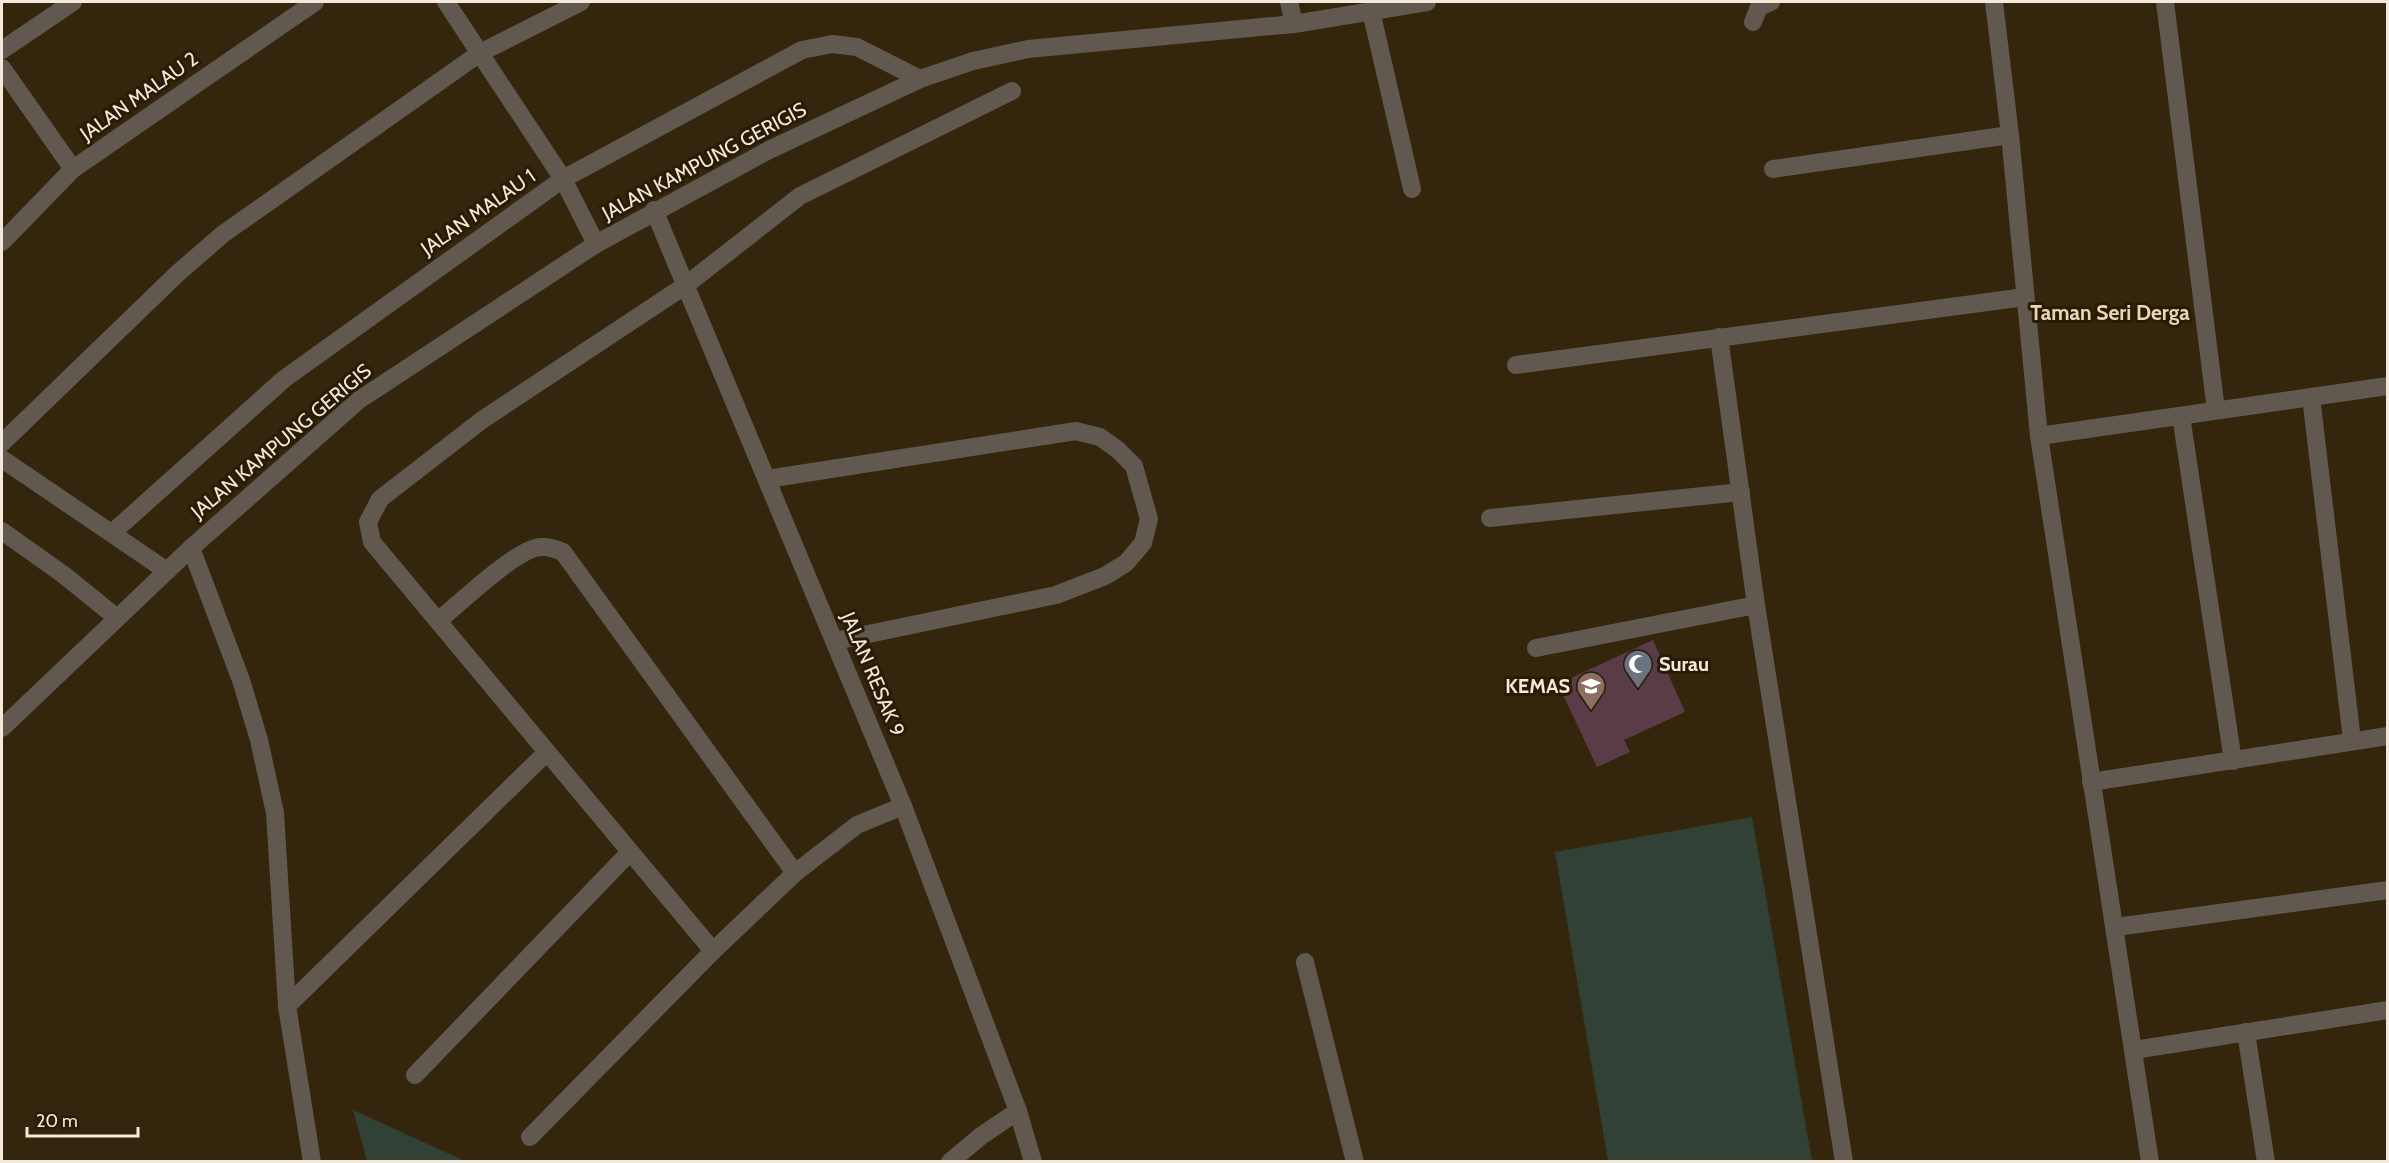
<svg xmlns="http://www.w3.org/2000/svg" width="2389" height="1163" viewBox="0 0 2389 1163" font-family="Cabin,sans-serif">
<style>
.green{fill:#324135}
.building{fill:#593c48}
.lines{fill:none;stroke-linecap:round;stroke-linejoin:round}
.minor{stroke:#61584f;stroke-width:18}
.labels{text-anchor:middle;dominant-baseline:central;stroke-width:6;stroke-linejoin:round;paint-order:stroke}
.street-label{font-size:20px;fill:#f3eadc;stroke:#291b04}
.poi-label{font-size:20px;font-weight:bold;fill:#f3eadc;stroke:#291b04;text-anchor:start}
.neighbourhood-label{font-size:21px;font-weight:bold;fill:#e9d6ba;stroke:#291b04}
</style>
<rect width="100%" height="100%" fill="#34250d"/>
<g class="green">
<path d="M1752 817 1812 1161H1608L1555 852Z"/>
<path d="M353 1110 465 1161H367Z"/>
</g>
<path class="building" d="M1653 640 1685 712 1624 740 1630 752 1597 767 1558 684Z"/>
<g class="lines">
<g class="minor">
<path d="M446 2 563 179 596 244"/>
<path d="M1289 2 1294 24"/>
<path d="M1994 2 2010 135 2039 436 2150 1162"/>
<path d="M2165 2 2216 410"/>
<path d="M1371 11 1412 189"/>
<path d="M1753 22 1759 7 1771 2"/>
<path d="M2 50 73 2"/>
<path d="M2 68 73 169"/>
<path d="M1773 169 2010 135"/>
<path d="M654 210 903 806 1018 1111 1033 1162"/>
<path d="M2 242 73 169 315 2"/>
<path d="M1719 337 1756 605 1844 1162"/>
<path d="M1516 365 2025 297"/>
<path d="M2311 397 2352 740"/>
<path d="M2181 416 2233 761"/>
<path d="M2039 436 2388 386"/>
<path d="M2 443 178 273 223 234 480 53 581 2"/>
<path d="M2 459 167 571"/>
<path d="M767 479 1076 431 1100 437 1118 450 1134 466 1149 519 1143 543 1126 563 1105 576 1056 595 835 641"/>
<path d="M1490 518 1741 492"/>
<path d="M2 531 64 575 117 618"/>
<path d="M112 533 284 379 563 179 802 50 832 44 857 47 920 79"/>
<path d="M191 548 241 680 259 740 275 813 287 1006 312 1162"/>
<path d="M438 621C461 602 509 556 535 548 545 545 554 548 563 552L795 873"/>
<path d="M1536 648 1756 605"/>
<path d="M2 728 191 548 359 400 596 244 769 150 920 79 973 61 1028 49 1294 24 1427 2"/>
<path d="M2091 782 2388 736"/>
<path d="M2116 927 2388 890"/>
<path d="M713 951 372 542 368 522 380 499 482 420 686 285 800 196 1012 91"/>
<path d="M1305 962 1355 1162"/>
<path d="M287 1006 546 753"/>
<path d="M2246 1032 2266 1162"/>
<path d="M2134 1050 2388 1010"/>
<path d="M415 1075 630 852"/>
<path d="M530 1137 713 951 795 873 857 825 903 806"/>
<path d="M950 1162 981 1136 1018 1111"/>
</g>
</g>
<defs>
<g id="mosque-pin" transform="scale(1.5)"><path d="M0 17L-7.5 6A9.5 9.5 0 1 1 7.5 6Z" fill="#6b7280" stroke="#291b04"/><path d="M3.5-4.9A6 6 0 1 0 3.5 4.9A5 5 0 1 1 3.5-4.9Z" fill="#fff"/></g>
<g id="school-pin" transform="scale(1.5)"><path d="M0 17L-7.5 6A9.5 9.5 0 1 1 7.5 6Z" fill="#8d6e63" stroke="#291b04"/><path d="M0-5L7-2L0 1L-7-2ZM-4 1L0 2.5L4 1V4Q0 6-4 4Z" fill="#fff"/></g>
</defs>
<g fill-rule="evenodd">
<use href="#mosque-pin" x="1638" y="664"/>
<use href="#school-pin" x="1591" y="686"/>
</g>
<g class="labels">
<g class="street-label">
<text transform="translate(139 96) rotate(-35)">JALAN MALAU 2</text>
<text transform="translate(704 161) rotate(-28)">JALAN KAMPUNG GERIGIS</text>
<text transform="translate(478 212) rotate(-35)">JALAN MALAU 1</text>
<text transform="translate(281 441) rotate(-40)">JALAN KAMPUNG GERIGIS</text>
<text transform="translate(873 674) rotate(67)">JALAN RESAK 9</text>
</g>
<g class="poi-label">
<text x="1659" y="664">Surau</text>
<text x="1570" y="686" text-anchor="end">KEMAS</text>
</g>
<g class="neighbourhood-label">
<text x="2110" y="312">Taman Seri Derga</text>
</g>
</g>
<rect width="2389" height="1163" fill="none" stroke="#f3eadc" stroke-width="6"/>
<path d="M27 1127v9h111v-9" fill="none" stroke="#f3eadc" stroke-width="3"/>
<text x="36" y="1127" font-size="18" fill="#f3eadc" stroke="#291b04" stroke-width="4.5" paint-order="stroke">20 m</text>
</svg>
